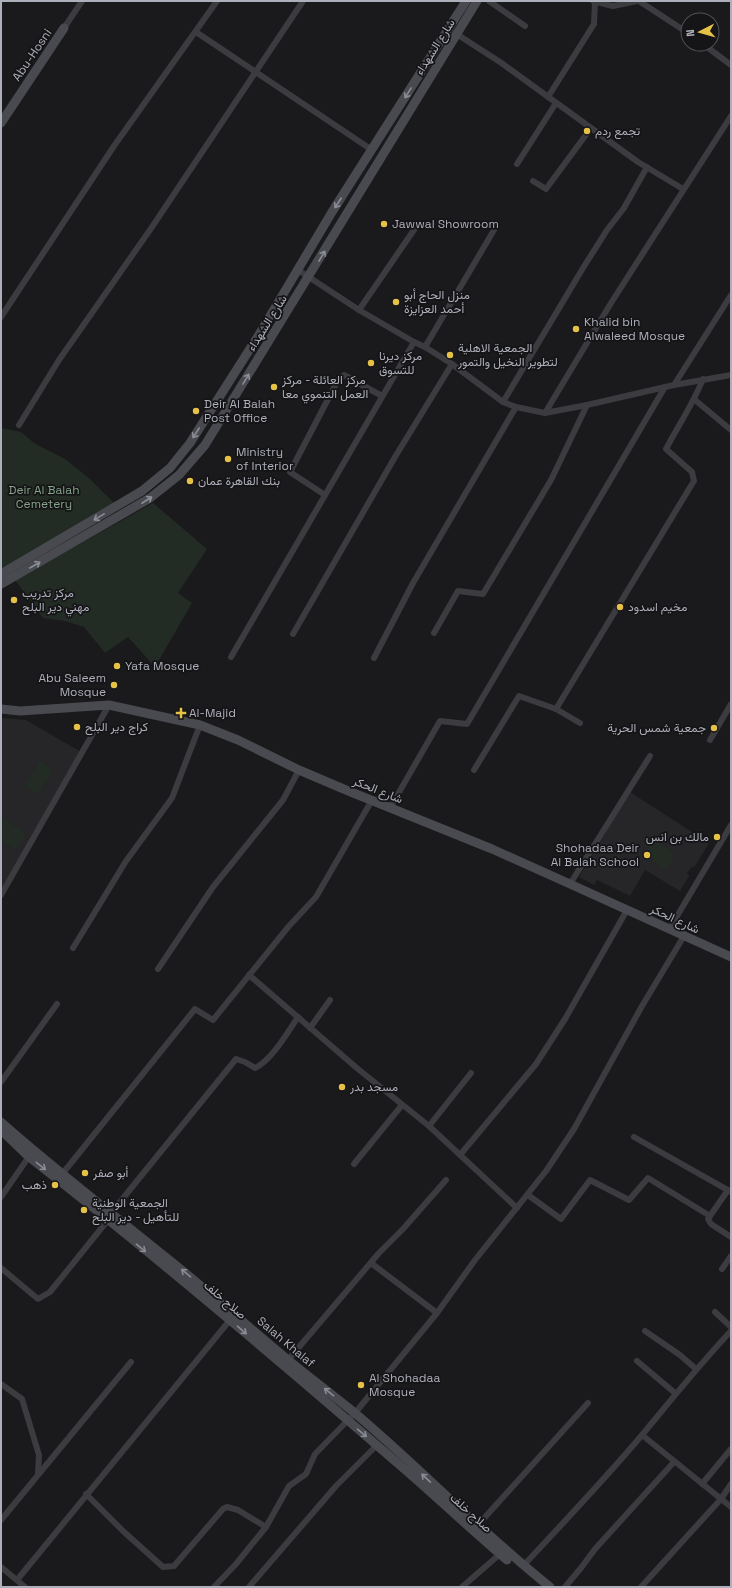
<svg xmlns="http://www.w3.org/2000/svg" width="732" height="1588" viewBox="0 0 732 1588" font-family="'Space Grotesk',Vazirmatn,sans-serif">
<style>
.built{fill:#262528}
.green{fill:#232b25}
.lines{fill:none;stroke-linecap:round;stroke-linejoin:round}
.street{stroke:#3b3b40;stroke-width:6}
.secondary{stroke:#494a50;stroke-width:9}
.oneway{stroke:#8a8c95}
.poi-dot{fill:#e5c148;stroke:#151416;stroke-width:1.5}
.labels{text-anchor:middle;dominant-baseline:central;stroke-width:3.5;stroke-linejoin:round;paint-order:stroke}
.street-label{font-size:12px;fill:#adafba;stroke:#151416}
.poi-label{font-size:12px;fill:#adafba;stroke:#151416;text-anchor:start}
.park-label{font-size:12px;fill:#85a38a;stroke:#151416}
</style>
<rect width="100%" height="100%" fill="#1a191b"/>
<g class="built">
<path d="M1 718 26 720 81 752 1 890Z"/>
<path d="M630 792 709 843 695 866 692 867 687 873 689 876 680 891 645 870 630 896 597 880 594 885 579 877Z"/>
</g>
<g class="green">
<path d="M1 428 21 432 34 443 65 459 89 478 116 505 1 570Z"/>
<path d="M153 503 207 549 178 593 192 603 155 667 128 637 105 653 84 627 65 621 43 618 15 580Z"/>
<path d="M40 761 53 769 38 794 25 786Z"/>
<path d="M1 816 26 834 15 850 1 840Z"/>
<path d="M655 840 676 855 666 870 644 855Z"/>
</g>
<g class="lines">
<g class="street">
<path d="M489 1 525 26"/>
<path d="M593 1 613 6 637 1"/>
<path d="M639 1 688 33"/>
<path d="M64 28 82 1"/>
<path d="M196 32 372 150"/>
<path d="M455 33 500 62 638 162 683 189"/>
<path d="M703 44 731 65"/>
<path d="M548 97 594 24 595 2"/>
<path d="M517 164 556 103"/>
<path d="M533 181 546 189 591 128"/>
<path d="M298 270 359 310 414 342 425 347 452 364 503 402 516 407 545 413 587 405 674 385 731 375"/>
<path d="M359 310 418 224"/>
<path d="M1 317 114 146 217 1"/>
<path d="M425 347 494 230"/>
<path d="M674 385 731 295"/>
<path d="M695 400 731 430"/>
<path d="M503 402 583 268 607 230 624 208 647 167"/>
<path d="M545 413 611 303 731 116"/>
<path d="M19 425 59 360 152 227 303 1"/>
<path d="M325 495 290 472 338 380 344 375 382 396"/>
<path d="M434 633 458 591 483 594 551 480 587 405"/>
<path d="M293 634 395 457 452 364"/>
<path d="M231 657 414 342"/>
<path d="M374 658 413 583 516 407"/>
<path d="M556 709 580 723"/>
<path d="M710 740 731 704"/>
<path d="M474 770 519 696 556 709 689 489 694 481 692 472 666 449C678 426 693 404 703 379"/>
<path d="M390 808 440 721 467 724 665 387"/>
<path d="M570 884 650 756"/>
<path d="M1 895 109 705"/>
<path d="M670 928 731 825"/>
<path d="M73 948 126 861 172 798 200 725"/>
<path d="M158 969 213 887 283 800 299 770"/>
<path d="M249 975 358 1069 429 1126 517 1208"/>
<path d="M310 1028 330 1000"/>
<path d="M1 1082 57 1004"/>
<path d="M429 1126 471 1073"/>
<path d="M634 1137 731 1192"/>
<path d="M460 1155 536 1064 565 1019 627 910"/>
<path d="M354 1164 402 1105"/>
<path d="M63 1173 195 1009 213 1020 289 926 316 897 372 800"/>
<path d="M528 1195 561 1219 590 1180 629 1200 648 1178 710 1216 728 1190"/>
<path d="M1 1197 30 1155"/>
<path d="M111 1213 236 1059 245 1062 255 1068C272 1060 287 1033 298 1017"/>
<path d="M710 1216 708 1219 711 1224 731 1237"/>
<path d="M371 1263 437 1313"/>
<path d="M1 1268 38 1299 50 1292 108 1220"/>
<path d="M722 1269 731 1256"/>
<path d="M715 1312 731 1327"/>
<path d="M645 1331 680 1355 696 1369"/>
<path d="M288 1360 379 1253 403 1229 446 1180"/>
<path d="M637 1361 675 1393"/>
<path d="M1 1384 22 1399 39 1455 38 1473"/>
<path d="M642 1435 731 1507"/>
<path d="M702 1484 731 1449"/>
<path d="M86 1494 123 1531 163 1567 174 1566 223 1509 227 1507 238 1510 266 1527"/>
<path d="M1 1520 131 1362"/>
<path d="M477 1526 588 1403"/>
<path d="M523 1566C563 1523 604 1480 642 1435 671 1400 699 1365 731 1331"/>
<path d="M1 1567 25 1587"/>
<path d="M17 1580 230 1320"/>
<path d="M214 1587 236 1564 266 1527 289 1486 306 1474 315 1454 355 1413 437 1313 475 1260 546 1171 574 1129 642 1006 684 936"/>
<path d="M249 1587 336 1486 377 1445"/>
<path d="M462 1587 500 1554"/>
<path d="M565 1587 581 1568 595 1549 674 1462"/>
<path d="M641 1587 721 1499 731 1484"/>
</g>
<g class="secondary">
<path d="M1 123 64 28"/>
<path d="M1 574 142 491 170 468 190 443 260 333 332 212 466 1"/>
<path d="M1 584 150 498 179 475 205 445 477 1"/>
<path d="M1 709 20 711 109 705 200 725 238 740 299 770 346 790 492 849 570 884 731 957"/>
<path d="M1 1122C53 1168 109 1211 163 1255 206 1289 246 1325 288 1360 310 1378 333 1395 356 1414 422 1470 482 1533 550 1587"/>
<path d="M1 1130 29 1157C154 1254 275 1357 394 1460 433 1493 469 1528 507 1560"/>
</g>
</g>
<defs><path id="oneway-shaft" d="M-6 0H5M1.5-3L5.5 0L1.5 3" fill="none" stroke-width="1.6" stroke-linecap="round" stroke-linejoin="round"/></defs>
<g class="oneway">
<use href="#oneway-shaft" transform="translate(408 93) rotate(122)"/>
<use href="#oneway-shaft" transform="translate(338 203) rotate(123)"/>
<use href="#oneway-shaft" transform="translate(322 256) rotate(-59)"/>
<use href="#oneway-shaft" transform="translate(246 379) rotate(-58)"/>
<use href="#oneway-shaft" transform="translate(196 433) rotate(123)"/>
<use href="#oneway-shaft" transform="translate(147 500) rotate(-33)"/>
<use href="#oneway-shaft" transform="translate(99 517) rotate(149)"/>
<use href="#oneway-shaft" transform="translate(35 565) rotate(-30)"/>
<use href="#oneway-shaft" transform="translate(41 1166) rotate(38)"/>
<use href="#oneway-shaft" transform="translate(141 1248) rotate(39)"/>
<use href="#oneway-shaft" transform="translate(186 1273) rotate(-141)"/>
<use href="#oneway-shaft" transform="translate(242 1330) rotate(41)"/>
<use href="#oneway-shaft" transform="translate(329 1392) rotate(-141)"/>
<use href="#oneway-shaft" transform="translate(362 1433) rotate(40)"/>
<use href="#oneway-shaft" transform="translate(426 1478) rotate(-137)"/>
</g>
<g class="poi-dot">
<circle cx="587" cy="131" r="4"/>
<circle cx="384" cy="224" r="4"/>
<circle cx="396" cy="302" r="4"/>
<circle cx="576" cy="329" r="4"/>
<circle cx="450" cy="355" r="4"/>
<circle cx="371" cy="363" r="4"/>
<circle cx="274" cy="387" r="4"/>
<circle cx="196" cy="411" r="4"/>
<circle cx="228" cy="459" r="4"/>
<circle cx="190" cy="481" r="4"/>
<circle cx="14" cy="600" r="4"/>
<circle cx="620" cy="607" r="4"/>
<circle cx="117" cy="666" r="4"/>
<circle cx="114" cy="685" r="4"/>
<path d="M179 707h4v4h4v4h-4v4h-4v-4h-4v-4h4z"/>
<circle cx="77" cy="727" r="4"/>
<circle cx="714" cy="728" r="4"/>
<circle cx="717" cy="837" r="4"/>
<circle cx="647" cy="855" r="4"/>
<circle cx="342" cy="1087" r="4"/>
<circle cx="85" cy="1173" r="4"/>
<circle cx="55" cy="1185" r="4"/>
<circle cx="84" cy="1210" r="4"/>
<circle cx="361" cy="1385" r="4"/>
</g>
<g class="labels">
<g class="street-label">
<text transform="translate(435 47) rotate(-58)">شارع الشهداء</text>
<text transform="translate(32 55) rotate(-56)">Abu-Hosni</text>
<text transform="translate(267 323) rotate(-58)">شارع الشهداء</text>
<text transform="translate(378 790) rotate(22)">شارع الحكر</text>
<text transform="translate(675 919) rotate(25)">شارع الحكر</text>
<text transform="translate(225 1300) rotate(41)">صلاح خلف</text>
<text transform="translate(286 1342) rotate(40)">Salah Khalaf</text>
<text transform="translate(471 1513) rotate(42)">صلاح خلف</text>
</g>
<g class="poi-label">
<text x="595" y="131">تجمع ردم</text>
<text x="392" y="224">Jawwal Showroom</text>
<text x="404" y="295">منزل الحاج أبو<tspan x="404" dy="14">أحمد العزايزة</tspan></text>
<text x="584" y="322">Khalid bin<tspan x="584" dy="14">Alwaleed Mosque</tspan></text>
<text x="458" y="348">الجمعية الاهلية<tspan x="458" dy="14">لتطوير النخيل والتمور</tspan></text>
<text x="379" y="356">مركز ديرنا<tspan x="379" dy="14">للتسوق</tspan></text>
<text x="282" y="380">مركز العائلة - مركز<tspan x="282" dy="14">العمل التنموي معا</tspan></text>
<text x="204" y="404">Deir Al Balah<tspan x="204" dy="14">Post Office</tspan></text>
<text x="236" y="452">Ministry<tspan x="236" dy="14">of Interior</tspan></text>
<text x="198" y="481">بنك القاهرة عمان</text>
<text x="22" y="593">مركز تدريب<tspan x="22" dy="14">مهني دير البلح</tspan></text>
<text x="628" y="607">مخيم اسدود</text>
<text x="125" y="666">Yafa Mosque</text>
<text x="106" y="678" text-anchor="end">Abu Saleem<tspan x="106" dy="14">Mosque</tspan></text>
<text x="189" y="713">Al-Majid</text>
<text x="85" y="727">كراج دير البلح</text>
<text x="706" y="728" text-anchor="end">جمعية شمس الحرية</text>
<text x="709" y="837" text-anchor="end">مالك بن انس</text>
<text x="639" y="848" text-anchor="end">Shohadaa Deir<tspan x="639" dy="14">Al Balah School</tspan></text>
<text x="350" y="1087">مسجد بدر</text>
<text x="93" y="1173">أبو صفر</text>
<text x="47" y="1185" text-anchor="end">ذهب</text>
<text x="92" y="1203">الجمعية الوطنية<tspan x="92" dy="14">للتأهيل - دير البلح</tspan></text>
<text x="369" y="1378">Al Shohadaa<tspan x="369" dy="14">Mosque</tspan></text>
</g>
<g class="park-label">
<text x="44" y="490">Deir Al Balah<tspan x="44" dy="14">Cemetery</tspan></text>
</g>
</g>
<rect width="732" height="1588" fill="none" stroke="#adafba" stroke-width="4"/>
<g transform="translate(700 32) rotate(264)"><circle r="19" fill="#151416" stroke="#525258"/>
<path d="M0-3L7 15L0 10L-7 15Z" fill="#e5c148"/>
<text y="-6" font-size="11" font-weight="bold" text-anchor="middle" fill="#adafba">N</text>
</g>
</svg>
